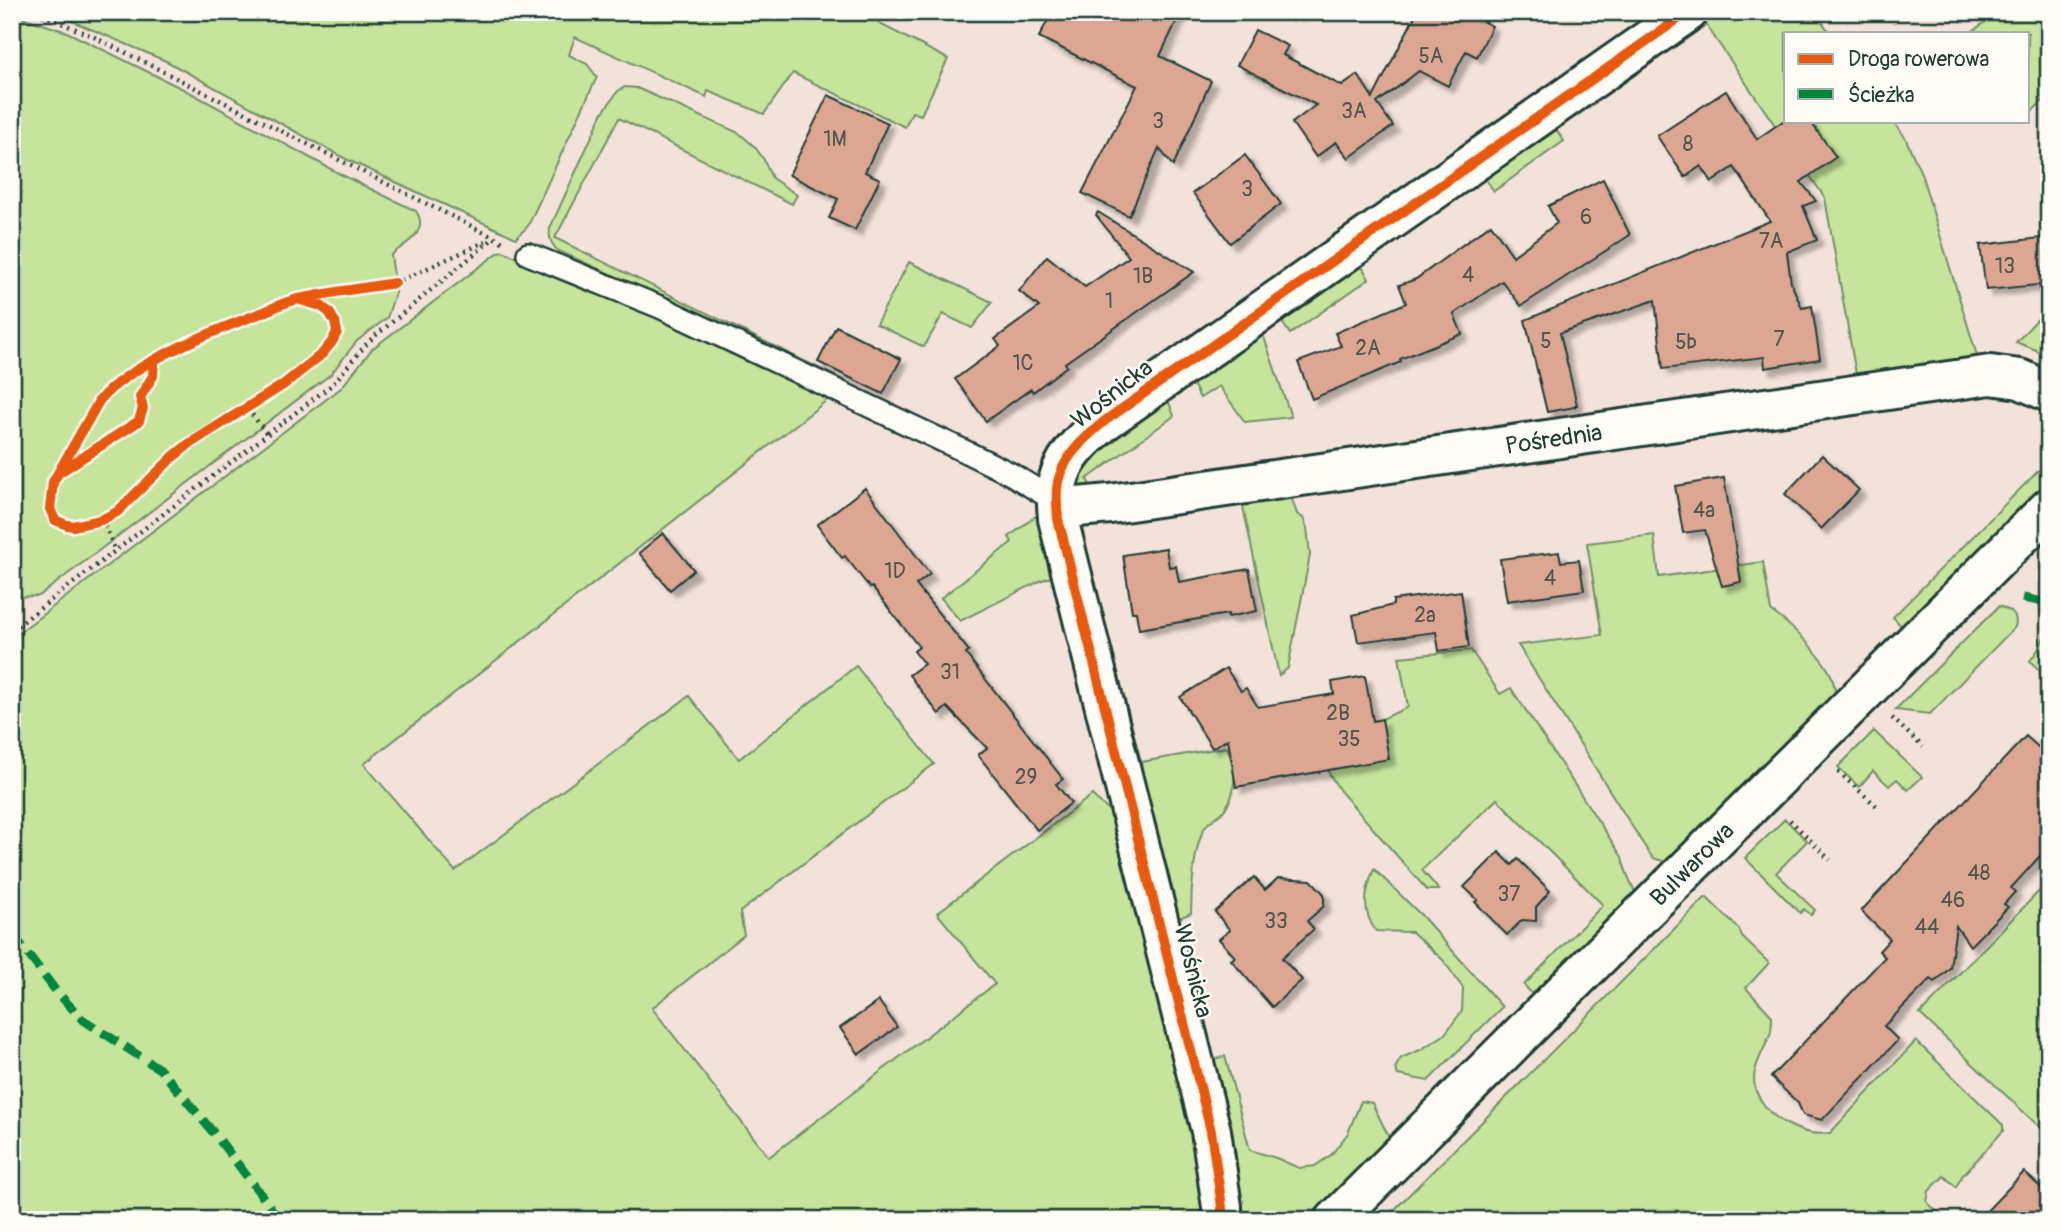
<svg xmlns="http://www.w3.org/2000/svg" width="2061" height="1232" viewBox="0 0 2061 1232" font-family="Pangolin,sans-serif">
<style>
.green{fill:#c6e49c;stroke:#729068;stroke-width:2}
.building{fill:#dca693;stroke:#1f3d34;stroke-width:2;filter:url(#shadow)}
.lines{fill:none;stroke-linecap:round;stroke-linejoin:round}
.service-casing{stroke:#1f3d34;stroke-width:26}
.minor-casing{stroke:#1f3d34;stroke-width:44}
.tertiary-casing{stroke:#1f3d34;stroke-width:44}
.path{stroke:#1f3d34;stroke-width:4.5;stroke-dasharray:2 5;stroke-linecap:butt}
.service{stroke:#fdfcf7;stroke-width:21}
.minor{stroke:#fdfcf7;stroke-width:38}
.tertiary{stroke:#fdfcf7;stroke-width:38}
.quiet{stroke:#00873e;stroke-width:9;stroke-dasharray:18 9;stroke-linecap:butt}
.cycleway-casing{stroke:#fdfcf7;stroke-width:15}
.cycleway{stroke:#e8590c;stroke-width:10}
.labels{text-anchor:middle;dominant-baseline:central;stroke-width:5;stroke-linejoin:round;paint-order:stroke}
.number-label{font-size:21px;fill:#4e574c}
.street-label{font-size:24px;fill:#1f3d34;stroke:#fdfcf7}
</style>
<defs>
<filter id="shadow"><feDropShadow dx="6" dy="6" stdDeviation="2" flood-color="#0004"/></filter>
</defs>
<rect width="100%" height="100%" fill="#f3e2d9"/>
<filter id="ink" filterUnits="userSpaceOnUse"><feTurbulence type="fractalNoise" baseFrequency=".0143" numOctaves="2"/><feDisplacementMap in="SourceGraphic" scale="14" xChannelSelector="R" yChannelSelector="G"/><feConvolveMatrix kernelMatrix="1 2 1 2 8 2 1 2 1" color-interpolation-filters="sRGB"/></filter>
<g filter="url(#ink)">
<g class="green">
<path d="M51 12H883L878 23 948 59 921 115 912 112 905 127 793 73 764 114 708 91 706 97 575 37 569 55 587 64 597 77 528 226 516 238 346 159 168 62Z"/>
<path d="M1717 12H1815L1830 33H1786V121H1893L1905 137 1921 173 1978 359 1857 380 1825 198 1704 22Z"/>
<path d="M1999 12H2035L2049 31V95L2028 115V33H1970Z"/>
<path d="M12 14 67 32 191 93 340 174 416 211C430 232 406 243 391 255L396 290 387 318 357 341 331 374 39 596 12 597Z"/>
<path d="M625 87 637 88 739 133 755 147 764 160 772 178 797 195 792 204 619 118 555 238 845 381 557 250C550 242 549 238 550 228L603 112 618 91Z"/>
<path d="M1555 128 1564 141 1494 191 1484 177Z"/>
<path d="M503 251 524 261 522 264 589 292 630 303 831 397 364 764 455 871 689 696 739 759 856 666 934 764 740 912 744 935 652 1008 769 1157 995 984 937 913 1092 795 1121 822 1200 1151 1209 1220H12V638L341 388 372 349 499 252Z"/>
<path d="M909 262 992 302 972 328 943 314 924 347 876 324Z"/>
<path d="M1360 263 1369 279 1290 334 1282 322Z"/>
<path d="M2049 307V360L2036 350 2016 342Z"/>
<path d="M1262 331 1291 417 1245 422 1219 386 1200 398 1191 380Z"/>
<path d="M1167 397 1174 416 1087 479 1092 489 1069 487 1079 460Z"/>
<path d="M2049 460V480L1901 626 1893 617Z"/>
<path d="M1291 496 1297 514 1303 518 1307 528 1310 555 1288 668 1279 676 1242 502Z"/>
<path d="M1042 516 1057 575 1042 580 960 621 941 598 1012 542 1009 537 1034 517Z"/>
<path d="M1654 535 1659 577 1763 562 1771 611C1791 625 1817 650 1829 671 1833 678 1834 685 1836 693L1666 862 1653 858 1647 850 1518 645 1602 635 1587 543Z"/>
<path d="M1999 606C2009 610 2019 614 2015 627L1930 714 1895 710Z"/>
<path d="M2041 610H2049V680L2030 661C2044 643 2049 632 2041 610Z"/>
<path d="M1471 650 1500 694 1511 688 1622 857C1624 870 1630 880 1635 892L1533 995 1524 985 1603 905 1497 799 1422 870 1439 890H1427L1340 791 1327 770 1382 719 1408 707 1399 657Z"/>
<path d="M1128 711 1141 762 1227 747C1235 768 1239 789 1225 809 1220 816 1210 820 1205 827 1194 845 1191 891 1191 913L1179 918 1212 1050 1205 1051 1120 717Z"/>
<path d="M1874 731 1922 777 1908 790 1897 779 1889 786 1873 771 1859 787 1838 767Z"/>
<path d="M1785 819 1807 841 1776 873 1815 910 1811 915 1804 909 1800 913 1745 858Z"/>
<path d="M1374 869 1422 916 1502 1007 1428 1081 1398 1075 1395 1068 1401 1058 1420 1050 1444 1035 1462 1011 1463 988 1443 960 1412 932 1376 931C1361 911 1365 891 1374 869Z"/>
<path d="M2049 881V1136L1920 1014Z"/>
<path d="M1706 897 1739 929 1742 937 1769 963 1746 988 1772 1016C1772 1023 1772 1031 1769 1037 1760 1059 1746 1076 1760 1099 1766 1109 1773 1116 1783 1122 1800 1131 1811 1136 1830 1133L1916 1041 2003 1125V1131L1962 1176 1956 1187 1944 1176 1929 1191 1927 1202 1945 1220H1929L1918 1211 1909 1220H1384Z"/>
<path d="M1225 1056 1250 1150 1276 1158 1299 1168 1315 1166 1331 1155 1348 1133 1361 1101 1372 1103 1389 1137 1306 1220H1232L1208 1062Z"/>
</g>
<g class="building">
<path d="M1052 12H1181L1160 56 1211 81 1173 166 1159 148 1129 216 1082 193 1137 86 1039 37Z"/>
<path d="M1417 12H1465L1492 26 1477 57 1466 51 1448 86 1419 71 1377 103 1393 126 1349 158 1336 142 1316 157 1292 123 1316 105 1237 65 1255 30 1288 46 1283 55 1342 86 1358 75 1373 98Z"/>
<path d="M1726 91 1757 139 1783 121H1810L1836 157 1801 182 1816 201 1803 206 1817 240 1787 252 1791 283 1802 308 1812 306 1820 359 1765 368 1764 357 1663 369 1655 300 1560 333 1577 405H1575V407L1547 412 1525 320 1770 221 1734 167 1712 182 1701 166 1685 177 1657 136Z"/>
<path d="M828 95 888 123 865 172 880 179 855 230 829 218 838 199 789 175Z"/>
<path d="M1245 155 1281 204 1230 243 1193 193Z"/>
<path d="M1603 179 1630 235 1521 306 1502 281 1454 314 1462 334 1400 359 1401 362 1312 399 1298 362 1341 346 1335 333 1406 303 1399 285 1416 279 1491 224 1513 256 1557 223 1548 206Z"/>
<path d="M1098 212 1194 272 1065 363 1067 366 1033 392 1031 389 986 421 955 379 1000 346 995 339 1039 307 1019 291 1047 256 1085 287 1129 257 1096 215Z"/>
<path d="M2049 237V284L1986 290 1980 245Z"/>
<path d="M836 326 901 359 883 394 818 362Z"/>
<path d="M1822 455 1859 490 1821 529 1785 494Z"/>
<path d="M1724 478 1741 582 1722 586 1705 530 1683 533 1675 486Z"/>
<path d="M865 488 930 574 916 585 969 651 966 654 1063 779 1056 784 1071 803 1037 830 978 755 987 748 947 707 939 714 909 675 924 664 914 651 919 647 872 587 870 588 845 556 842 558 817 525Z"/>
<path d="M663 533 694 570 670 590 639 553Z"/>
<path d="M1166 548 1169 567 1176 566 1179 582 1249 569 1257 611 1228 617V614L1139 629 1136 612H1132L1123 555Z"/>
<path d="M1559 552 1561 562 1579 560 1584 590 1507 601 1500 559Z"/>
<path d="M1461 591 1469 647 1439 651 1436 632 1358 642 1353 615 1393 605V600Z"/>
<path d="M1226 668 1241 691 1246 688 1258 707 1334 694 1332 682 1365 676 1373 721 1382 719 1389 759 1236 787 1228 739 1212 748 1180 697Z"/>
<path d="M2026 736 2049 757V846L2011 888 2015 892 2004 904 2008 907 1970 946 1956 926 1950 968 1935 982 1931 979 1884 1026 1898 1040 1822 1120 1803 1115 1798 1103 1771 1077 1885 957 1879 951 1890 939 1861 911Z"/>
<path d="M1499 852 1512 865 1518 859 1550 891 1536 907V921L1522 920 1507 935 1475 902 1478 900 1464 887Z"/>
<path d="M1254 877 1265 890 1278 878 1311 880 1324 894V906L1307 921 1314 929 1282 958 1302 980 1272 1007 1231 960 1235 957 1219 939 1230 930 1215 912Z"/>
<path d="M879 1001 897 1027 859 1054 840 1028Z"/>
<path d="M2024 1172 2049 1195V1220H1978Z"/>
</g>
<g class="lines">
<g class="service-casing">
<path id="service" d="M528 254 660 307 958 448 1011 474 1057 502"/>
</g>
<g class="minor-casing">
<g id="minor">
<path id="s1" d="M1057 502 1078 507 1110 504 1990 375 2020 379 2049 392"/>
<path d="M1222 1220V1207L1211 1131 1058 519C1057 505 1055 488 1060 475 1067 453 1089 434 1106 420L1688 12"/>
</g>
</g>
<g class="tertiary-casing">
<g id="tertiary">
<path id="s2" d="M1335 1220 2049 508"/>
</g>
</g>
<g class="path">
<path d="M36 12 94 37 503 242"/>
<path d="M395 283 487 241"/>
<path d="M248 409 267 434"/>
<path d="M103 519 115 551"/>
<path d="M12 630 333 384 369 341 494 238"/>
<path d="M1892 718 1923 747"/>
<path d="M1838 772 1879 808"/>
<path d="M1790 820 1830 860"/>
</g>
<use href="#service" class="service"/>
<use href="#minor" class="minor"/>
<use href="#tertiary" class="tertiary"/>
<g class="quiet">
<path d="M2023 598 2049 603"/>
<path d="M12 933 56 991 82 1019 161 1070 217 1137 269 1205 278 1220"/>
</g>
<g class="cycleway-casing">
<g id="cycleway">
<path d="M297 299 321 306 329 312 335 322 337 332 332 342 322 354 283 385 189 444 173 457 117 512 101 520 73 526 67 525 55 520 50 509 53 482 99 401C128 364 219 329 264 312 275 307 287 301 299 299 331 292 363 288 395 283"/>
<path d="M60 472 139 421 143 408 140 397 153 376 154 361"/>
<path d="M1222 1220V1207L1211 1131 1058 519C1057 505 1055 488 1060 475 1067 453 1089 434 1106 420L1688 12"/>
</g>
</g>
<use href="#cycleway" class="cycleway"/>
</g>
</g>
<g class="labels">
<g class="number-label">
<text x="1431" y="56">5A</text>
<text x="1354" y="111">3A</text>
<text x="1158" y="121">3</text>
<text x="835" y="139">1M</text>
<text x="1688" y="144">8</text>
<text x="1247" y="189">3</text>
<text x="1586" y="217">6</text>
<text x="1771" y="241">7A</text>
<text x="2005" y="266">13</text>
<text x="1468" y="275">4</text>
<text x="1143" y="276">1B</text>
<text x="1109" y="301">1</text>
<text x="1779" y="339">7</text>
<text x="1546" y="341">5</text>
<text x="1686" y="342">5b</text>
<text x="1368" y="348">2A</text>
<text x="1023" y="363">1C</text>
<text x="1704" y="510">4a</text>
<text x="895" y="571">1D</text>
<text x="1550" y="578">4</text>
<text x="1425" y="615">2a</text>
<text x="950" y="672">31</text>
<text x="1338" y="713">2B</text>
<text x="1349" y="739">35</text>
<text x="1026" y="777">29</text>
<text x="1979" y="873">48</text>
<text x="1509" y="894">37</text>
<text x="1953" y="900">46</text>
<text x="1276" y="921">33</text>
<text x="1927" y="927">44</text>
</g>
<g class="street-label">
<text transform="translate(1112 394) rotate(-38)">Wośnicka</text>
<text stroke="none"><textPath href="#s1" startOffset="502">Pośrednia</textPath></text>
<text stroke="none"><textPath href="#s2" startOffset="504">Bulwarowa</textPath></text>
<text transform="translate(1193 971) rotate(76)">Wośnicka</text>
</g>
</g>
<rect width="2061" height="1232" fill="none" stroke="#fdfcf7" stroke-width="42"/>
<rect x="21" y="21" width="2019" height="1190" fill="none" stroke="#1f3d34" stroke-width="2.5" filter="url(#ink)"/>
<rect x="1784" y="32" width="245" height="91" fill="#fdfcf7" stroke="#a4b0a9" stroke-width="2"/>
<rect x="1798" y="54" width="35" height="10" fill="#e8590c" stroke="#a4b0a9" stroke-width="2"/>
<text x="1848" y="66" font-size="21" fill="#1f3d34">Droga rowerowa</text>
<rect x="1798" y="89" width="35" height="10" fill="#00873e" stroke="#a4b0a9" stroke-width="2"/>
<text x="1848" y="102" font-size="21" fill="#1f3d34">Ścieżka</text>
</svg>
